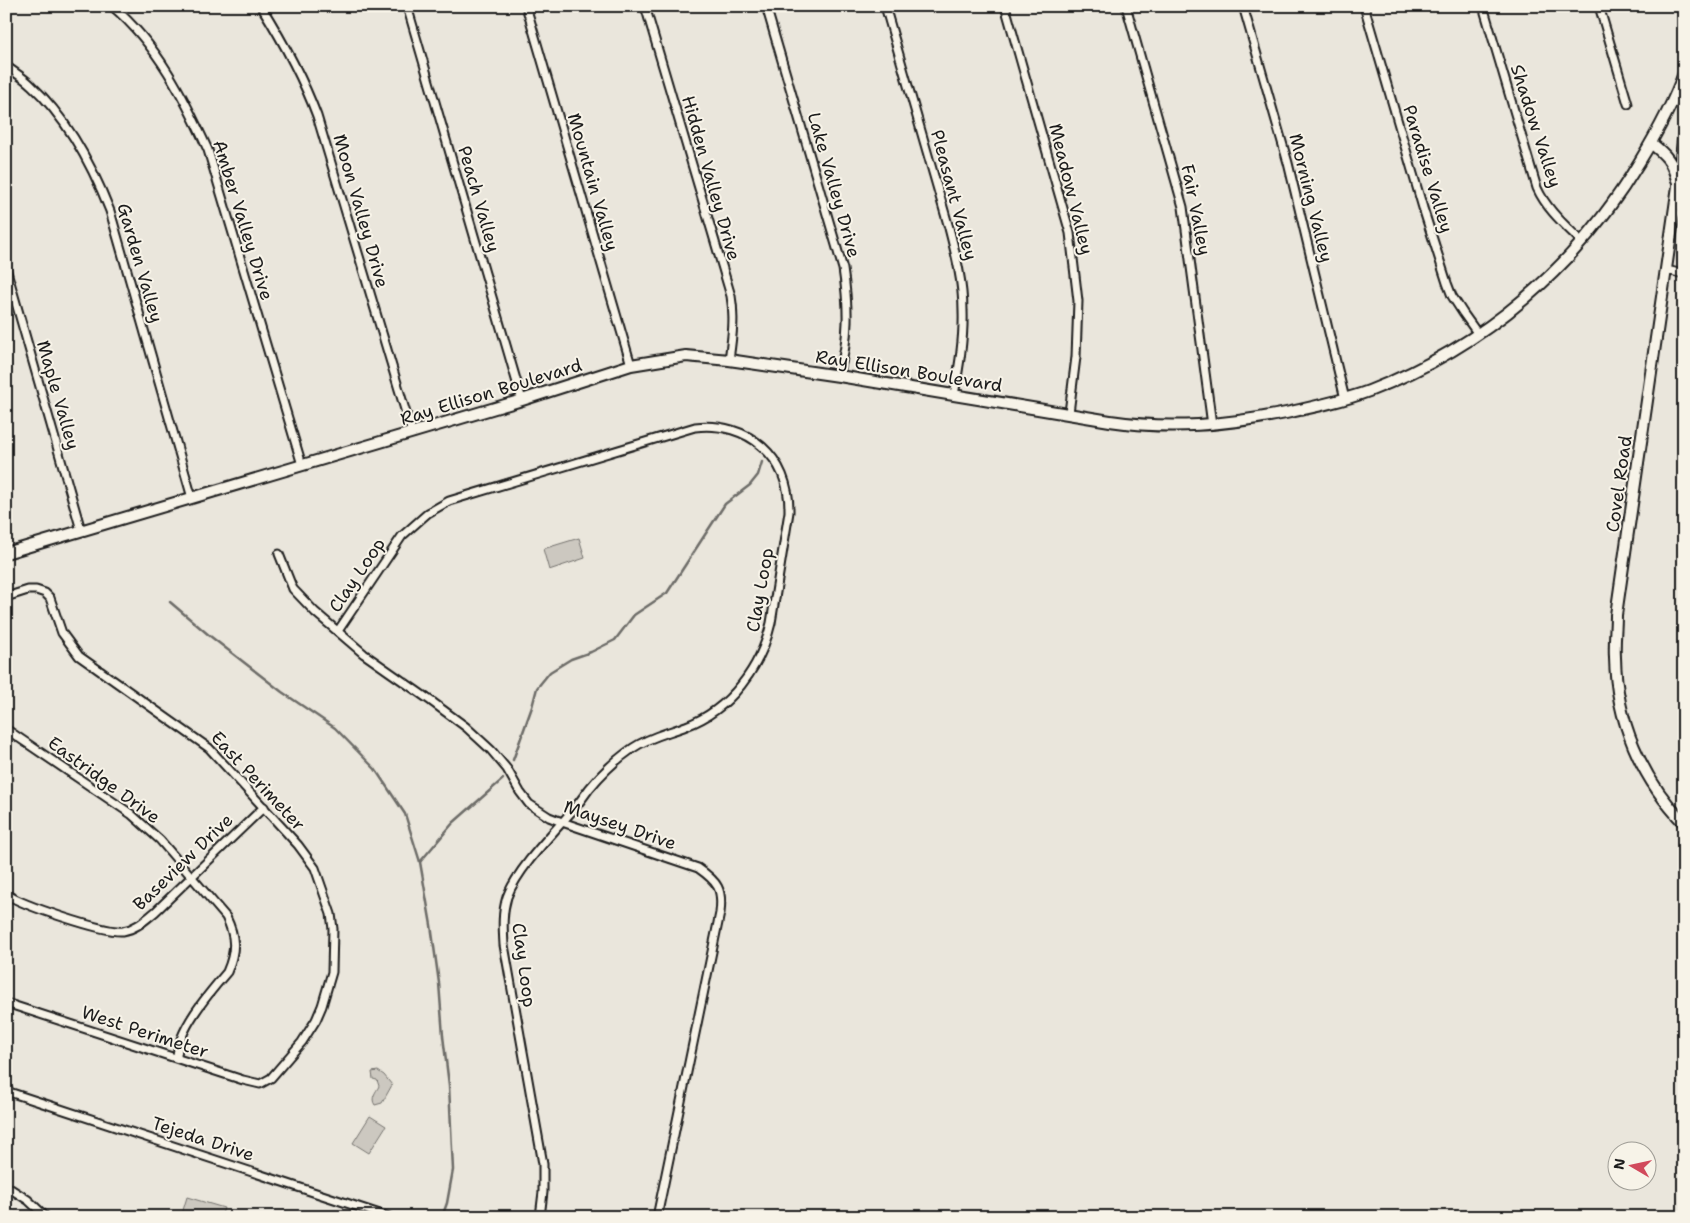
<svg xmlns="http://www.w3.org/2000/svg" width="1690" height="1223" viewBox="0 0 1690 1223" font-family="'Shantell Sans',sans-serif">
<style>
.green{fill:#ccc8c0;stroke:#74726e}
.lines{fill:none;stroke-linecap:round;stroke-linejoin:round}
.stream{stroke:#6d6c68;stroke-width:2.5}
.street-casing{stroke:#1c1c1c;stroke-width:11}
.secondary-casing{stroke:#1c1c1c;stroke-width:14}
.street{stroke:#f7f3e8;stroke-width:7}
.secondary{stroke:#f7f3e8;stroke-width:10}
.labels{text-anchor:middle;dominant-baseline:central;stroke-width:4;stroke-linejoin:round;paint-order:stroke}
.street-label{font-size:18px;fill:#1c1c1c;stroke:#f7f3e8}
</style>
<rect width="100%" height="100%" fill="#eae6dc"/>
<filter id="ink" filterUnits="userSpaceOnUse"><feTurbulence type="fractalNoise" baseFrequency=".02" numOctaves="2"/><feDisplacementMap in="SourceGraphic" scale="10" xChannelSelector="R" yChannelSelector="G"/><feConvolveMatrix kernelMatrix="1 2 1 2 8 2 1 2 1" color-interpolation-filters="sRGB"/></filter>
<g filter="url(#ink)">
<g class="green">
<path d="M579 538 585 558 549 570 543 549Z"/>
<path d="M378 1071 384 1075 392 1085 382 1103 375 1105C370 1098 376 1092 379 1086L377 1080 373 1079 372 1072Z"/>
<path d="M370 1116 386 1126 369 1153 353 1143Z"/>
<path d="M187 1197 224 1208 221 1217H181Z"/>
</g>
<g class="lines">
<g class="stream">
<path d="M170 602 210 636 282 692 335 728 375 769 405 814 420 862 431 925 439 983 443 1036 449 1085 453 1170 447 1203 442 1217"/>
<path d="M513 760 532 707 537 688 550 672 571 659 591 652 615 640 634 615 667 593 725 504 750 485 758 475 762 462"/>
<path d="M420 862 453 823 503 779"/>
</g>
<g class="street-casing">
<g id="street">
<path d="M112 6C157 44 184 97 208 150L302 465"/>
<path d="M261 6C284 43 302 76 317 116L412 433"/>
<path d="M407 6 522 400"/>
<path d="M526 6 631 365"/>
<path d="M645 6 731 296C735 318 732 338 729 360"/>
<path d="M766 6 843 269C849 308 849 337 839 376"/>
<path d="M885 6 949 228C956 255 963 283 963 311 964 339 959 367 954 395"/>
<path d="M1005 6 1070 233 1078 301 1076 357 1069 413"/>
<path d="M1126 6 1183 207 1212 425"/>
<path d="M1243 6 1288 163 1345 399"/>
<path d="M1364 6 1423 208 1447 283 1452 296 1463 313 1478 334"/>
<path d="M1483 6 1537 188C1547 210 1565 225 1582 242"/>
<path d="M1599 6 1628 104"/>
<path d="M6 66C14 72 24 78 31 85 68 119 92 165 110 211L192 498"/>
<path d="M6 268 81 530"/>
<path d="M1666 270 1684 274"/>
<path d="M279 554 293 589 315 612 364 654 431 701 466 727 491 750 507 769 520 792 529 804 549 817 562 822 698 868C718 882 723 889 720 913L657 1217"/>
<path d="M6 597 28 590H36L45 593 50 598 62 633 79 656 209 748 298 845 315 868 331 914 333 929 332 972 322 1006 316 1020 302 1042 271 1078 260 1084 243 1080 6 1003"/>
<path d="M338 631 402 536 428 513 449 501 695 427C748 421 790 457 789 512L771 623C761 667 730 710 686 726 668 733 649 737 633 748 617 759 602 773 589 789 584 796 579 803 573 810 553 833 518 868 507 897 502 913 503 928 504 945L543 1164V1192L540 1217"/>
<path d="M6 729 131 814 160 840 226 917C236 937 236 951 227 972 209 993 177 1030 177 1058"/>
<path d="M6 894C22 905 105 933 123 931 136 929 145 920 155 912L264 807"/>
<path d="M6 1091 389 1217"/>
<path d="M6 1186 28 1200 46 1217"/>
</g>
</g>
<g class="secondary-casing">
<g id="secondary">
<path d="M1684 131 1678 186 1616 615C1616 629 1614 643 1615 657 1616 720 1641 778 1684 823"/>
<path d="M1651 143C1666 155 1672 161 1677 180"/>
<path d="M6 553 522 400 631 365 686 356 729 360 839 376 1110 421C1171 430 1225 425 1286 413 1314 407 1342 401 1369 391 1485 346 1577 267 1640 161 1657 133 1673 104 1684 73"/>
</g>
</g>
<use href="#street" class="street"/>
<use href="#secondary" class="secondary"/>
</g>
</g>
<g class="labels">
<g class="street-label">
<text transform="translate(1536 126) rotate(72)">Shadow Valley</text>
<text transform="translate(1428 169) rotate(73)">Paradise Valley</text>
<text transform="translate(711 178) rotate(74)">Hidden Valley Drive</text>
<text transform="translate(593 182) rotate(74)">Mountain Valley</text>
<text transform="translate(834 185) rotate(74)">Lake Valley Drive</text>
<text transform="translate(1071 189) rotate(76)">Meadow Valley</text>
<text transform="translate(954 195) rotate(75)">Pleasant Valley</text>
<text transform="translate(1311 198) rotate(76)">Morning Valley</text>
<text transform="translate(479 199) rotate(74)">Peach Valley</text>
<text transform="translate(1196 210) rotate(79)">Fair Valley</text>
<text transform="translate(361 211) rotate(74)">Moon Valley Drive</text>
<text transform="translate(243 220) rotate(73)">Amber Valley Drive</text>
<text transform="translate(140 263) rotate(74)">Garden Valley</text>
<text transform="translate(909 371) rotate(9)">Ray Ellison Boulevard</text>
<text transform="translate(491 392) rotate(-17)">Ray Ellison Boulevard</text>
<text transform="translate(58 395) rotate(74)">Maple Valley</text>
<text transform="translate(1619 484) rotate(-82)">Covel Road</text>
<text transform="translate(357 575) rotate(-56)">Clay Loop</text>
<text transform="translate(760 590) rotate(-80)">Clay Loop</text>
<text transform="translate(104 780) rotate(36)">Eastridge Drive</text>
<text transform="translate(258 781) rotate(47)">East Perimeter</text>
<text transform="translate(620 825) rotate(19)">Maysey Drive</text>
<text transform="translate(183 862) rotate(-44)">Baseview Drive</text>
<text transform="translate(524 965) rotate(82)">Clay Loop</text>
<text transform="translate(145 1032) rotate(18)">West Perimeter</text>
<text transform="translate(203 1139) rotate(18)">Tejeda Drive</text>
</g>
</g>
<rect width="1690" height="1223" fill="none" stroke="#f7f3e8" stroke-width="25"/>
<rect x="12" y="12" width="1665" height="1198" fill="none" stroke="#1c1c1c" stroke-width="2" filter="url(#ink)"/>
<g transform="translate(1632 1166) rotate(279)"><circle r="24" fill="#f7f3e8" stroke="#9f9d96"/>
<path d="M0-4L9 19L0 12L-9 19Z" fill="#d1495b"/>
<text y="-8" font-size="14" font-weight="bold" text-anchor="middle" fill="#1c1c1c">N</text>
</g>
</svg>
